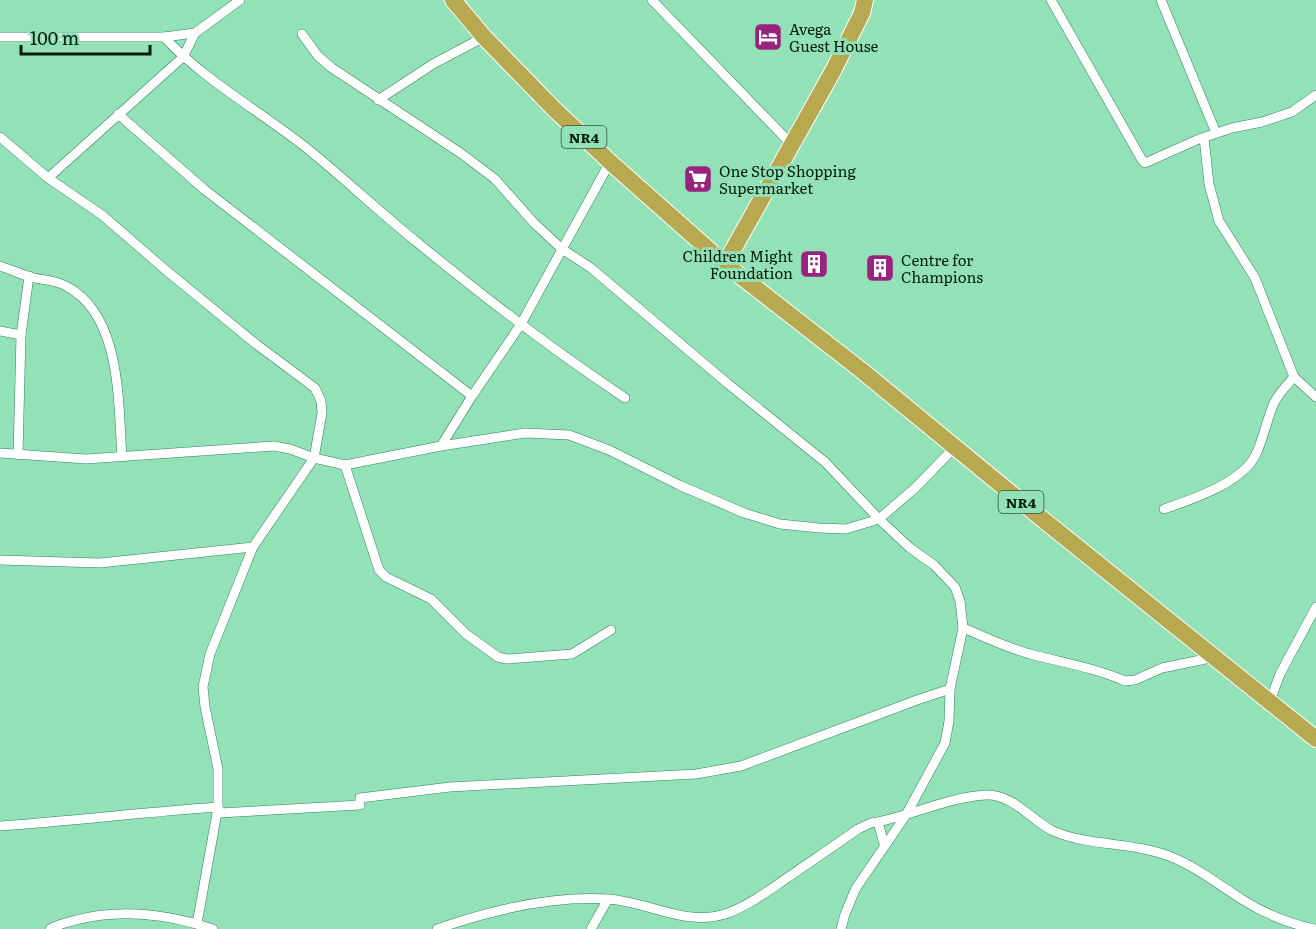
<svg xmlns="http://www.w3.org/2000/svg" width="1316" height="929" viewBox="0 0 1316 929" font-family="Literata,serif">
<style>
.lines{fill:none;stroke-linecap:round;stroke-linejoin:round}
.street-casing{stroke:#32815b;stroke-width:10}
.highway-casing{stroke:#fff;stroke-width:18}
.street{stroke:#fff;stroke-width:9}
.highway{stroke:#b8a950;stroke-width:16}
.labels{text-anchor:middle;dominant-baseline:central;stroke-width:6;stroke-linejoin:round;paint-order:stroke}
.shield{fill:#93e1b7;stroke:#2c5741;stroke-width:1.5}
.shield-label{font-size:14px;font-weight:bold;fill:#001c0e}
.poi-label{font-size:15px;fill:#001c0e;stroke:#93e1b7;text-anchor:start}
</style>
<rect width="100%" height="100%" fill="#93e1b7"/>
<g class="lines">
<g class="street-casing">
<g id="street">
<path d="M652 0 792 145"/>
<path d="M1051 0 1142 160 1145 163 1199 139 1232 128 1262 122 1292 112 1316 95"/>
<path d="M1161 0 1216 133"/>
<path d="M302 34 318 56 332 68 462 154 495 179 534 223 562 249 591 268 727 383 825 462 879 519 910 548 934 565 955 587 960 601 963 628 950 689 949 721 945 743 906 815 856 888 845 914 841 929"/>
<path d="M0 37H164L195 33 240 0"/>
<path d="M164 37C204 80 258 110 304 146 343 177 379 212 418 243 485 298 553 350 625 398"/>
<path d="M378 100 433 64 484 37"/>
<path d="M118 114 205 190 472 396"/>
<path d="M0 137 48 178 102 215 168 272 256 344 315 388 321 401 322 413 314 458 253 547 210 654 203 687 205 707 218 769V807L197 924"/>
<path d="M1204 138 1209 184 1219 221 1255 278 1294 377 1316 397"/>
<path d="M48 178 183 57 195 33"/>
<path d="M0 266C10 269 20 274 30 277 42 280 56 280 66 286 122 315 118 403 122 457"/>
<path d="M0 331 21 335"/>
<path d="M441 446 472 396 521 324 610 162"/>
<path d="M0 453 86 459 274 446 290 449 314 458 345 465 441 446 525 433 569 435 609 450 679 485 744 513 780 524 819 528 846 529 879 519 915 488 955 447"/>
<path d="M18 455 21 335 29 276"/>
<path d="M345 465 379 570 386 577 431 599 466 634 498 657 507 659 572 654 611 630"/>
<path d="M1164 509C1193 499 1245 482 1257 452 1264 436 1267 419 1274 403 1278 394 1287 385 1294 377"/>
<path d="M0 560 100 563 253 547"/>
<path d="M963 628C986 637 1009 649 1034 655 1065 663 1095 668 1125 681L1135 680 1162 668 1215 657"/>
<path d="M1270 701 1280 674 1316 607"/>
<path d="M878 822 884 844"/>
<path d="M0 826C73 821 145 812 218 807L219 813 360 805V798L450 787 696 774 741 766 917 700 950 689"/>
<path d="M50 929C58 924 67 923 76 920 122 908 168 914 213 929"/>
<path d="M437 929C491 910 549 896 607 899 647 901 687 928 728 913 749 905 768 891 787 878 810 862 834 846 858 829L871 823C909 817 947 797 986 795 1013 794 1031 820 1053 831 1087 846 1132 842 1169 856 1195 866 1219 885 1243 900 1265 914 1288 923 1314 929"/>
<path d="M591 929 608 899"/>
</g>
</g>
<g class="highway-casing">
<g id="highway">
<path d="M453 0 484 37 553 108 610 162 725 264 861 370 1046 522 1316 739"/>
<path d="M725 264 833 71 862 13 865 0"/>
</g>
</g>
<use href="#street" class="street"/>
<use href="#highway" class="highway"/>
</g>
<defs>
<g id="hotel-square" transform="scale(1.5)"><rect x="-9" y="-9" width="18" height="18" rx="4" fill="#99227d" stroke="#93e1b7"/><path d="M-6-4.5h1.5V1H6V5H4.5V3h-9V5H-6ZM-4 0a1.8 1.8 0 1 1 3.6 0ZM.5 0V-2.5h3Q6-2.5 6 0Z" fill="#fff"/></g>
<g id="supermarket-square" transform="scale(1.5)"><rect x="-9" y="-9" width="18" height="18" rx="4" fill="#99227d" stroke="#93e1b7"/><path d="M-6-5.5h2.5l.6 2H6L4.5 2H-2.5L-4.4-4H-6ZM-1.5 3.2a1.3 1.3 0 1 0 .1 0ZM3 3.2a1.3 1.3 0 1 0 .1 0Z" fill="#fff"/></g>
<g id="building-square" transform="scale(1.5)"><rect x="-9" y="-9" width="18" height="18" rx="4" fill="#99227d" stroke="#93e1b7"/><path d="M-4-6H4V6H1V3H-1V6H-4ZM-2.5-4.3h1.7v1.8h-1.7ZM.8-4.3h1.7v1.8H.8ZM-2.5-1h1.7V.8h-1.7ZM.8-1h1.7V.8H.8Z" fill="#fff"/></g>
</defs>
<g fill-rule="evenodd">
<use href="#hotel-square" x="768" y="37"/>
<use href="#supermarket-square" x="698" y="179"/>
<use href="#building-square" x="814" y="264"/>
<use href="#building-square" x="880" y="268"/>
</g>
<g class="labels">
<g class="shield">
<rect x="561.5" y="126" width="45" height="22" rx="4.5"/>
<rect x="998.5" y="491" width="45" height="22" rx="4.5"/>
</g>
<g class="shield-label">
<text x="584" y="137">NR4</text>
<text x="1021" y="502">NR4</text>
</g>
<g class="poi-label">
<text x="789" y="28">Avega<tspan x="789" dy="17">Guest House</tspan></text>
<text x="719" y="170">One Stop Shopping<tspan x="719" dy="17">Supermarket</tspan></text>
<text x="793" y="255" text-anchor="end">Children Might<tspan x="793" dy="17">Foundation</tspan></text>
<text x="901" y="259">Centre for<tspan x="901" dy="17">Champions</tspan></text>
</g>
</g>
<path d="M21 45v9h129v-9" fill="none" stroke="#001c0e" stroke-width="3"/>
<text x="30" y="45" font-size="18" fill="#001c0e" stroke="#93e1b7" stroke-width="4.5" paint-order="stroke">100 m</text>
</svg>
